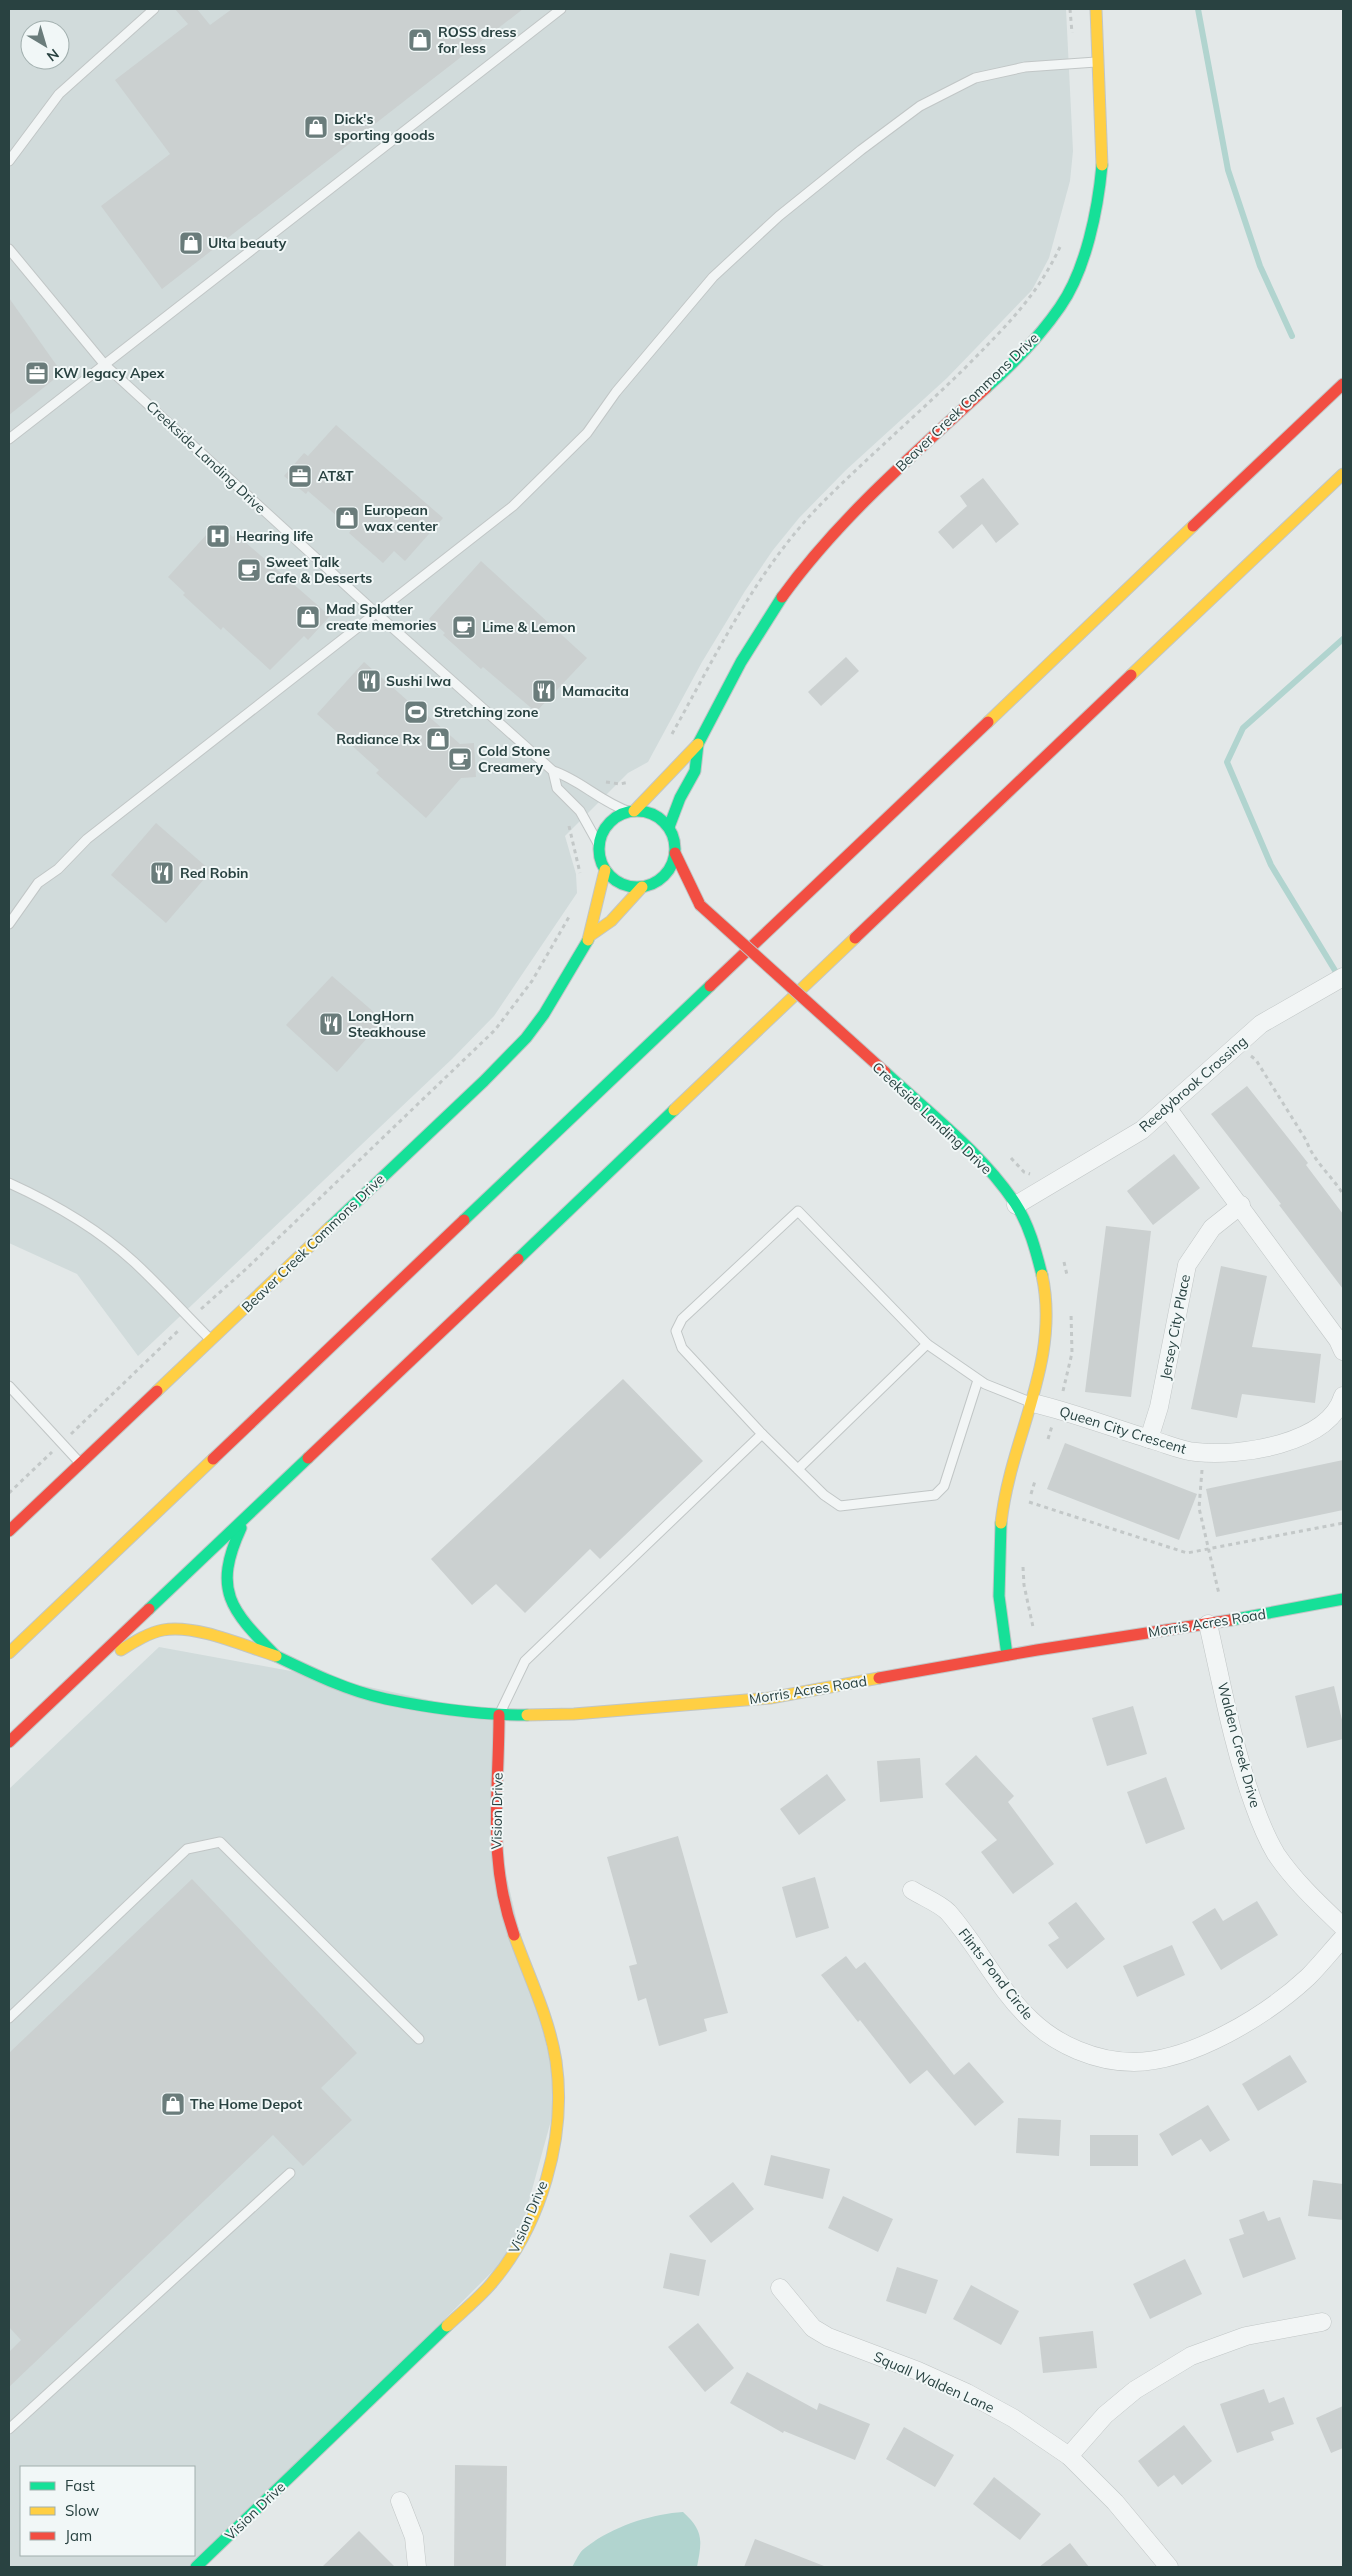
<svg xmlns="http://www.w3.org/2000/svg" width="1352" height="2576" viewBox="0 0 1352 2576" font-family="Mulish,sans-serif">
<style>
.built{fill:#d1dbdb;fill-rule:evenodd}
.water{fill:#b1d4cf}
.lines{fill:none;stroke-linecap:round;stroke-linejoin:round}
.stream{stroke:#b1d4cf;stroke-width:6}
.building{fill:#cbd0d0}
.lane-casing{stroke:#c1c6c6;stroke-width:11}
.street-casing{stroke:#c1c6c6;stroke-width:19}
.fast-casing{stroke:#c1c6c6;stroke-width:13}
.slow-casing{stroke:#c1c6c6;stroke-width:13}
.jam-casing{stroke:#c1c6c6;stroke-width:13}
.path{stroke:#c3c8c8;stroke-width:3;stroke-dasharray:4 4;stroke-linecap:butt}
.lane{stroke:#f2f5f5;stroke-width:9}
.street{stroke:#f2f5f5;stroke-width:18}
.fast{stroke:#16e098;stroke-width:11}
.slow{stroke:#ffcf43;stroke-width:11}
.jam{stroke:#f24e42;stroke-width:11}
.jam-bridge-casing{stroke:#c1c6c6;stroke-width:13;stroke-linecap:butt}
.jam-bridge{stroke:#f24e42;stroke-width:11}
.labels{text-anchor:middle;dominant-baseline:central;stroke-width:4;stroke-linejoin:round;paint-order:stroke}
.poi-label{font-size:14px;font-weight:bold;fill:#294241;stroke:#f1f7f7;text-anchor:start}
.street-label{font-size:14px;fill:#294241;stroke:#f1f7f7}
</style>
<rect width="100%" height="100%" fill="#e3e8e8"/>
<g class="built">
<path d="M9 9H1066L1073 151 1070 181 1049 258 1032 290 947 378 846 470 799 518 773 550 745 591 702 662 648 762 628 773 565 836 576 874 577 893 494 1016 452 1059 138 1356 77 1274 9 1243ZM30 30H60V60H30Z"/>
<path d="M159 1647 318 1676 499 1715 495 1828 558 2095 516 2248 196 2567H9V1789ZM21 2467H194V2555H21Z"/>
</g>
<path class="water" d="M683 2512C704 2531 702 2541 697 2567H572C576 2561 579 2552 585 2548 611 2527 651 2514 683 2512Z"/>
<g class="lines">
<g class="stream">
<path d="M1198 9 1228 170 1260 266 1292 336"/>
<path d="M1339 977 1271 865 1227 762 1243 728 1343 639"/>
</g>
</g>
<g class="building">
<path d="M175 9H197L210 25 232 9H523L162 289 101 206 170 154 115 80 188 24Z"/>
<path d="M9 298 62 373 9 415Z"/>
<path d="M336 425 443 518 405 561 394 551 383 563 349 533 352 529 308 491 306 494 284 476 304 453 308 456Z"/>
<path d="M983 478 1019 524 996 543 982 524 953 549 938 532 967 506 960 496Z"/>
<path d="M217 523 233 537 236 534 330 616 308 640 304 636 270 670 223 627 221 630 183 595 185 593 168 577Z"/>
<path d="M481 561 587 658 536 712 483 667 481 669 443 635 445 633 429 619Z"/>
<path d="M846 657 859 671 821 706 808 692Z"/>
<path d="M364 662 426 717 427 715 460 744 474 743 476 777 461 778 426 818 376 773 379 770 317 714Z"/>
<path d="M156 823 211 871 166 923 111 875Z"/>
<path d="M332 976 383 1020 337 1072 286 1025Z"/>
<path d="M1247 1086 1308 1163 1306 1165 1343 1214V1289L1279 1205 1281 1204 1211 1114Z"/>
<path d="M1174 1154 1200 1188 1153 1225 1127 1191Z"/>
<path d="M1106 1226 1151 1231 1131 1397 1085 1392Z"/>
<path d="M1221 1266 1267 1276 1252 1347 1321 1354 1315 1403 1242 1394 1237 1418 1191 1409Z"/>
<path d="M623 1379 703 1461 600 1559 590 1549 525 1613 496 1584 472 1605 431 1559Z"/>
<path d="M1065 1443 1197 1494 1179 1540 1047 1489Z"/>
<path d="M1343 1460V1510L1216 1537 1206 1489Z"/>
<path d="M1334 1686 1343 1724V1739L1307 1748 1295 1696Z"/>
<path d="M1133 1706 1147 1754 1107 1766 1092 1718Z"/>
<path d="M976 1755 1014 1796 1008 1802 1054 1864 1013 1894 981 1852 997 1840 945 1784Z"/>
<path d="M920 1758 923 1798 880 1802 877 1761Z"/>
<path d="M827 1774 846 1800 799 1835 780 1809Z"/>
<path d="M1166 1777 1185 1829 1146 1844 1127 1792Z"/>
<path d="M678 1836 728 2013 704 2019 707 2031 659 2046 646 1998 638 2001 629 1966 637 1964 607 1857Z"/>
<path d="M815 1877 829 1928 796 1938 782 1887Z"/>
<path d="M192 1879 357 2053 321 2088 352 2120 303 2166 273 2135 9 2387V2352L21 2340 9 2327V2053Z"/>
<path d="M1257 1901 1278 1935 1221 1970 1192 1922 1215 1908 1223 1921Z"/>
<path d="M1076 1902 1105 1939 1067 1969 1048 1945 1059 1938 1048 1923Z"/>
<path d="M1172 1945 1185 1975 1137 1997 1123 1966Z"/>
<path d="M846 1956 856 1969 865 1962 954 2075 969 2062 1004 2102 975 2126 927 2070 910 2084 860 2020 858 2022 821 1975Z"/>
<path d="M1290 2055 1307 2082 1258 2111 1242 2084Z"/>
<path d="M1208 2105 1230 2140 1210 2152 1201 2139 1172 2156 1159 2134Z"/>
<path d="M1018 2118 1061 2120 1059 2156 1016 2153Z"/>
<rect x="1090" y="2135" width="48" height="31"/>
<path d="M771 2155 830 2169 823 2199 764 2185Z"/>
<path d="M1313 2180 1343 2184V2220L1308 2216Z"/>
<path d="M733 2182 754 2209 711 2243 689 2216Z"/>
<path d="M843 2196 893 2219 878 2252 828 2228Z"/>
<path d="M1264 2211 1268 2221 1280 2217 1296 2259 1243 2278 1229 2239 1244 2234 1239 2220Z"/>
<path d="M670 2253 706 2260 699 2296 663 2288Z"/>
<path d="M1185 2259 1202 2294 1150 2319 1133 2284Z"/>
<path d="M897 2267 938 2280 926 2314 886 2301Z"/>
<path d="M971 2285 1019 2311 1001 2345 953 2319Z"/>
<path d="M698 2323 734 2368 705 2392 668 2347Z"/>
<path d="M1093 2331 1097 2368 1043 2373 1039 2337Z"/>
<path d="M747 2372 817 2410 819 2403 870 2424 855 2460 784 2431 783 2433 730 2403Z"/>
<path d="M1264 2389 1269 2403 1284 2397 1294 2424 1271 2432 1274 2440 1237 2453 1220 2404Z"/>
<path d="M1343 2406V2448L1331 2453 1316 2418Z"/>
<path d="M1184 2425 1212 2461 1182 2485 1174 2475 1158 2487 1138 2461Z"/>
<path d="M904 2427 954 2455 935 2487 886 2459Z"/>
<path d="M455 2465 507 2466 506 2567H454Z"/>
<path d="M994 2477 1041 2514 1020 2540 973 2504Z"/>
<path d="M359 2531 395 2567H322Z"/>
<path d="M755 2539 824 2566V2567H744Z"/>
<path d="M1070 2543 1089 2567H1039Z"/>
</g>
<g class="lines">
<g class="lane-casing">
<g id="lane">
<path d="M9 161 59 94 154 9"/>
<path d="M9 249 105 365 376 613 553 771C581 780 600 802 630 812"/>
<path d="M9 439 561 9"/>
<path d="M553 771 557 788 580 811 599 845"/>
<path d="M9 924 38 883 58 869 87 839 513 506 587 433 616 392 713 277 779 216 861 150 920 106 975 78 1025 67 1096 62"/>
<path d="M9 1183C53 1203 98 1229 134 1262 160 1286 184 1313 209 1338"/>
<path d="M9 1386 80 1463"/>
<path d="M762 1434 824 1495 840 1506 935 1495 944 1486 978 1380"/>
<path d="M798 1469 927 1344"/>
<path d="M500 1713 525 1661 762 1434 682 1348 676 1331 682 1319 798 1211 927 1344 985 1384 1030 1402"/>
<path d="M9 2018 187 1849 220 1842 419 2039"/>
<path d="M9 2429 290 2173"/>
</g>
</g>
<g class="street-casing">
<g id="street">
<path d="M1168 1109 1338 1340 1343 1351"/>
<path d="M1016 1205 1142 1130 1261 1024 1343 977"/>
<path d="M1033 1403C1075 1413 1115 1429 1156 1441 1169 1445 1183 1451 1196 1452 1239 1457 1329 1444 1343 1396"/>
<path d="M1149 1439 1159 1407 1187 1265 1212 1228 1241 1205"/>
<path d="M1208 1624C1222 1685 1233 1747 1254 1805 1260 1822 1267 1839 1276 1854 1295 1882 1319 1904 1343 1927"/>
<path d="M912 1890C923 1897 939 1903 948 1912 978 1946 998 1989 1031 2020 1057 2045 1096 2062 1134 2062 1192 2061 1266 2016 1308 1977 1320 1965 1331 1951 1343 1938"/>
<path d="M780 2288 813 2328 828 2337 918 2371 967 2393 1013 2418 1069 2456 1115 2502 1169 2567"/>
<path d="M1069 2456 1105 2415 1135 2390 1191 2356 1246 2336 1322 2322"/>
<path d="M400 2501 414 2537 417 2567"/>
</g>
</g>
<g class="fast-casing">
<g id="fast">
<path d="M986 388C1013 364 1040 336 1060 307 1086 270 1098 209 1102 165"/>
<circle cx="637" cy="849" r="38"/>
<path d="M669 827 680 798 695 771 698 744 741 662 782 597"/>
<path d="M885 1072C929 1113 981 1152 1015 1203 1029 1224 1036 1251 1042 1275"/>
<path d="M464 1220 710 986"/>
<path d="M330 1227 484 1081 526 1038 544 1014 588 940"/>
<path d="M518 1259 674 1110"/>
<path d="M1001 1523 999 1596 1007 1655"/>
<path d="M241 1528C212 1591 231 1610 275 1655"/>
<path d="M149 1609 308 1458"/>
<path d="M1231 1620 1343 1599"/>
<path d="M276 1656C311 1673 348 1691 386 1699 430 1708 482 1715 527 1715"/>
<path d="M196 2567 447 2326"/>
</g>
</g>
<g class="slow-casing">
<g id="slow">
<path d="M1096 9 1102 165"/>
<path d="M1131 675 1343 474"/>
<path d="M988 722 1193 526"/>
<path d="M634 811 698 744"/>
<path d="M591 935 611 921 642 887"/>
<path d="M588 940 605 870"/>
<path d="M674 1110 855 938"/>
<path d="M157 1391 330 1227"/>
<path d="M1001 1523C1010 1438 1061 1362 1042 1275"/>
<path d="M121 1650C134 1642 148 1633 163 1630 196 1624 244 1646 276 1656"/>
<path d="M9 1653 213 1459"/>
<path d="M527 1715 574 1714 770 1698 879 1678"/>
<path d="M447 2326C462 2312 478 2299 491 2284 541 2226 567 2137 556 2061 549 2017 529 1977 514 1935"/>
</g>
</g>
<g class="jam-casing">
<g id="jam">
<path d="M1193 526 1343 384"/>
<path d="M782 597C840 517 914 454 986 388"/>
<path d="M675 853 700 905"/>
<path d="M855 938 1131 675"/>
<path d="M710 986 988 722"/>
<path d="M308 1458 518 1259"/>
<path d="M213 1459 464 1220"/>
<path d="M9 1531 157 1391"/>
<path d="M879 1678 1037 1650 1231 1620"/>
<path d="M499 1715C499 1794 487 1858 514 1935"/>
<path d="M9 1742 149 1609"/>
</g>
</g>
<g class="path">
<path d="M1070 9 1072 33"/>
<path d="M672 734C716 655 757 569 822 503 868 457 918 414 965 368 1004 328 1036 298 1060 247"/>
<path d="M606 782 620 784 629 782"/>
<path d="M569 826 580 873"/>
<path d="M1251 1056 1256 1060 1306 1140C1314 1162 1331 1175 1343 1194"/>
<path d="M1011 1158 1024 1172 1030 1174"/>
<path d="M1064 1262 1067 1275"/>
<path d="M201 1309 246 1269 495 1030 532 981 569 917"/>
<path d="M1063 1391 1072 1353 1071 1313"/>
<path d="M71 1434 180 1329"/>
<path d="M1048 1439 1052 1426"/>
<path d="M1202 1470 1199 1508 1219 1594"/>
<path d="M9 1493 52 1452"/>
<path d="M1031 1494 1035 1481"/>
<path d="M1029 1502 1187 1553 1343 1523"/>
<path d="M1023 1567 1024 1585 1033 1627"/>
</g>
<use href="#lane" class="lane"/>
<use href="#street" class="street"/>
<use href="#fast" class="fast"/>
<use href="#slow" class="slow"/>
<use href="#jam" class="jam"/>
<g class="jam-bridge-casing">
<path id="jam-bridge" d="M700 905 885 1072"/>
</g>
<use href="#jam-bridge" class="jam-bridge"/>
</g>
<defs>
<g id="shop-square" transform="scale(1.25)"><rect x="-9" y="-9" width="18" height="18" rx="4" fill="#6a7c7b" stroke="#f1f7f7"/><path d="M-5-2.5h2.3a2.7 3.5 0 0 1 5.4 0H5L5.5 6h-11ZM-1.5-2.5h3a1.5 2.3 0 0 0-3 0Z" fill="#fff"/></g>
<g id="office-square" transform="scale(1.25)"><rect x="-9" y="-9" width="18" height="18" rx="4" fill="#6a7c7b" stroke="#f1f7f7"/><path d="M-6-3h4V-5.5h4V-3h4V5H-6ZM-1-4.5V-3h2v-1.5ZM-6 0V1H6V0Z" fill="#fff"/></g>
<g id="hospital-square" transform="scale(1.25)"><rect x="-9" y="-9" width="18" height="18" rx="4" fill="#6a7c7b" stroke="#f1f7f7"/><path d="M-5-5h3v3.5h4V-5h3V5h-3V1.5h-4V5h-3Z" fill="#fff"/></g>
<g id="cafe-square" transform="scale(1.25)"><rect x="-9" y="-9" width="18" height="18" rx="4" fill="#6a7c7b" stroke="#f1f7f7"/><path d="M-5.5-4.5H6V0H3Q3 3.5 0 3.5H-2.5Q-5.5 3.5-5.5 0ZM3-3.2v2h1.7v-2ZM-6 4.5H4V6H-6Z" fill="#fff"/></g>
<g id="restaurant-square" transform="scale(1.25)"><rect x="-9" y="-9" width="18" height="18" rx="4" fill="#6a7c7b" stroke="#f1f7f7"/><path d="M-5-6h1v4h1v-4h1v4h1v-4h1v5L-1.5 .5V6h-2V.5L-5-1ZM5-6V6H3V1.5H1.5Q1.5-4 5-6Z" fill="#fff"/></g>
<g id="stadium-square" transform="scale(1.25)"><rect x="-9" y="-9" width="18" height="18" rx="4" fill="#6a7c7b" stroke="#f1f7f7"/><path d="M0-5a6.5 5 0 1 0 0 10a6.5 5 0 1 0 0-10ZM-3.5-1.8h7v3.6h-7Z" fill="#fff"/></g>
</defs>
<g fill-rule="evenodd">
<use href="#shop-square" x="420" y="40"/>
<use href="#shop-square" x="316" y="127"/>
<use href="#shop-square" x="191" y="243"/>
<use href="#office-square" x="37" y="373"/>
<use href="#office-square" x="300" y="476"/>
<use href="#shop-square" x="347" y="518"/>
<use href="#hospital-square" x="218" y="536"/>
<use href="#cafe-square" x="249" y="570"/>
<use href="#shop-square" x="308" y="617"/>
<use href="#cafe-square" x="464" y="627"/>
<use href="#restaurant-square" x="369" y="681"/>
<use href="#restaurant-square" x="544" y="691"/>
<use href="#stadium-square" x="416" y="712"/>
<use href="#shop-square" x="438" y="739"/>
<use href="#cafe-square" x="460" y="759"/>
<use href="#restaurant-square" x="162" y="873"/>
<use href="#restaurant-square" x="331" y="1024"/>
<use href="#shop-square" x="173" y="2104"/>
</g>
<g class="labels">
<g class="poi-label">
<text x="438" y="32">ROSS dress<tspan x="438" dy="16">for less</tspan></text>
<text x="334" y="119">Dick's<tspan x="334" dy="16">sporting goods</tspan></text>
<text x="208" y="243">Ulta beauty</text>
<text x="54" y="373">KW legacy Apex</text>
<text x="318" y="476">AT&amp;T</text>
<text x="364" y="510">European<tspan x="364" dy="16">wax center</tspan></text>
<text x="236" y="536">Hearing life</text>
<text x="266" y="562">Sweet Talk<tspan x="266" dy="16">Cafe &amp; Desserts</tspan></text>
<text x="326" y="609">Mad Splatter<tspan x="326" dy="16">create memories</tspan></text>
<text x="482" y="627">Lime &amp; Lemon</text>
<text x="386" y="681">Sushi Iwa</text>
<text x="562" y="691">Mamacita</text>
<text x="434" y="712">Stretching zone</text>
<text x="420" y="739" text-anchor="end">Radiance Rx</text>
<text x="478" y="751">Cold Stone<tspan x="478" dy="16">Creamery</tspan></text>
<text x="180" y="873">Red Robin</text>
<text x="348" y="1016">LongHorn<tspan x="348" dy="16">Steakhouse</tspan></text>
<text x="190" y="2104">The Home Depot</text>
</g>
<g class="street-label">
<text transform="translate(967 402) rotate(-44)">Beaver Creek Commons Drive</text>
<text transform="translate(206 457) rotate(43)">Creekside Landing Drive</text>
<text transform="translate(1193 1084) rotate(-41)">Reedybrook Crossing</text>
<text transform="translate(932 1118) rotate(43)">Creekside Landing Drive</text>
<text transform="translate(313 1243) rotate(-44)">Beaver Creek Commons Drive</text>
<text transform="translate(1175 1327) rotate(-79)">Jersey City Place</text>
<text transform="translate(1123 1430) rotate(17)">Queen City Crescent</text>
<text transform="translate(1207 1623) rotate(-9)">Morris Acres Road</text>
<text transform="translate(808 1690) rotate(-9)">Morris Acres Road</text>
<text transform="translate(1239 1745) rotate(75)">Walden Creek Drive</text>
<text transform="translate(497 1811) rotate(-89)">Vision Drive</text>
<text transform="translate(996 1974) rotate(52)">Flints Pond Circle</text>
<text transform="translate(528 2217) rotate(-67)">Vision Drive</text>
<text transform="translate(934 2382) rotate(24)">Squall Walden Lane</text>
<text transform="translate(255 2511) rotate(-44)">Vision Drive</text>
</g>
</g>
<rect width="1352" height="2576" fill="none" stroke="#294241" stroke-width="20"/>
<rect x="20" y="2466" width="175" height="90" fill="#f1f7f7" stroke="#a1afae"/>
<rect x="30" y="2482" width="25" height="8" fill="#16e098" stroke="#a1afae"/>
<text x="65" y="2491" font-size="15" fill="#294241">Fast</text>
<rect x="30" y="2507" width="25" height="8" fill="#ffcf43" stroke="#a1afae"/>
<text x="65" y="2516" font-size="15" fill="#294241">Slow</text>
<rect x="30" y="2532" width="25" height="8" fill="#f24e42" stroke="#a1afae"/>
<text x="65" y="2541" font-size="15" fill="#294241">Jam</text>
<g transform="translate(45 45) rotate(142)"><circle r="24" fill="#f1f7f7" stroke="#a1afae"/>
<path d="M0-4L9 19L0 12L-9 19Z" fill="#6a7c7b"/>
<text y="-8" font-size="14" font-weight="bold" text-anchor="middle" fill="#294241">N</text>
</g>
</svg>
